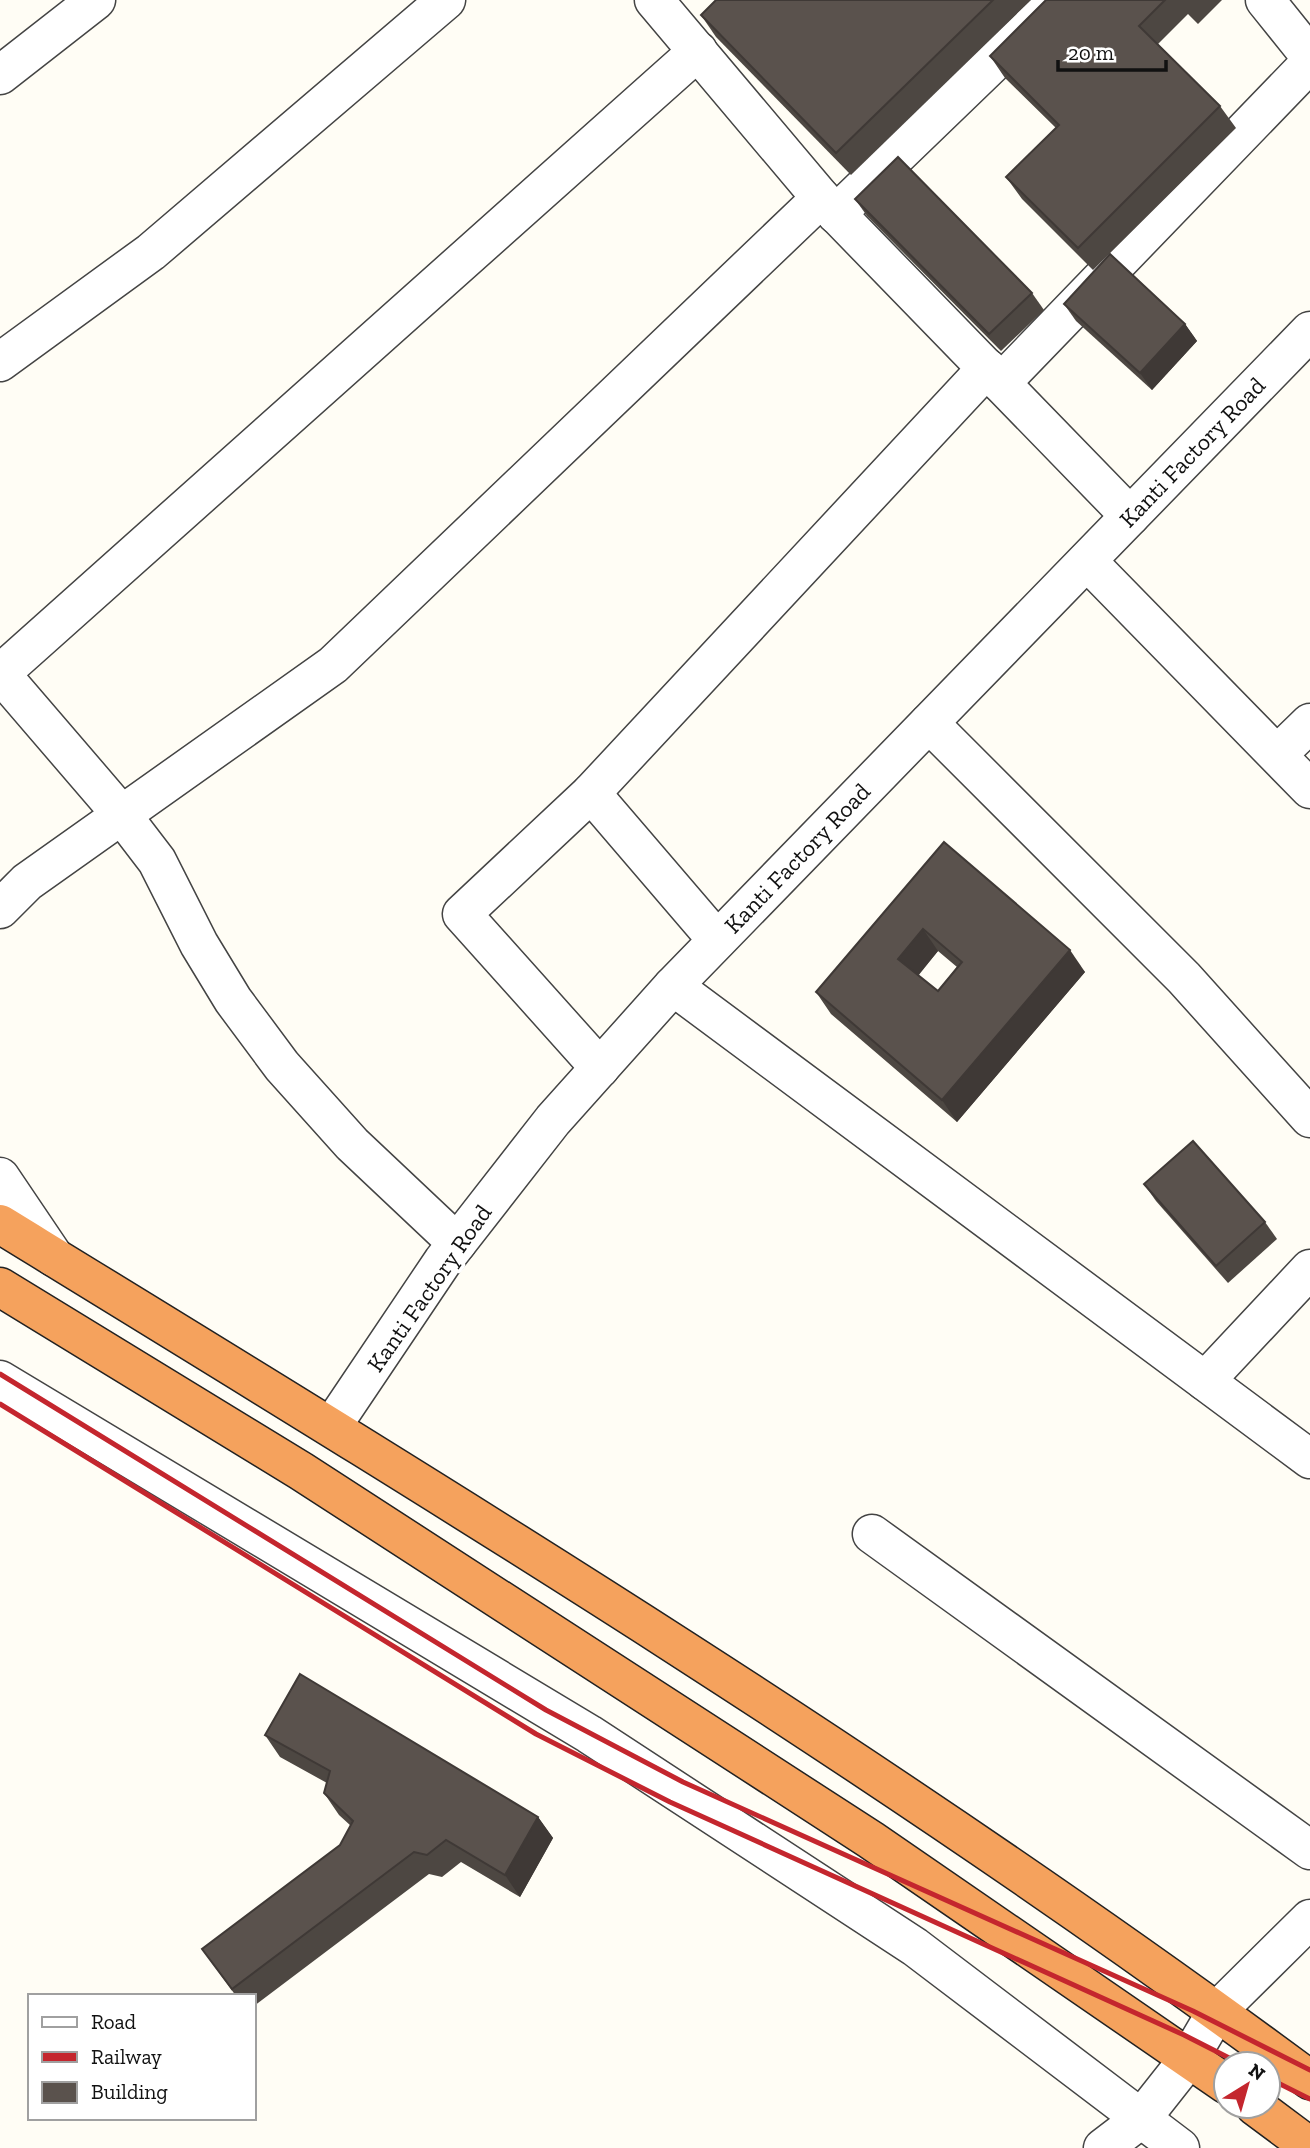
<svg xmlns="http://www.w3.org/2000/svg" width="1310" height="2148" viewBox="0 0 1310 2148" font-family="'Zilla Slab',serif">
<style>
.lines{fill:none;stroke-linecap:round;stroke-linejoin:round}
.minor-casing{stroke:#444;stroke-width:41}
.highway-casing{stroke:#222;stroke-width:41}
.minor{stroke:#fff;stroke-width:38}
.highway{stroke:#f5a25d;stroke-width:38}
.rail{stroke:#c4262e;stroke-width:5}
.wall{fill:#4d4742;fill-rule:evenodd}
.shaded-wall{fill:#3f3936}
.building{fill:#5a524d;stroke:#3f3936;stroke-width:2;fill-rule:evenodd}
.labels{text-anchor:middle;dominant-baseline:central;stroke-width:7;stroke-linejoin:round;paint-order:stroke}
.street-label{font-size:24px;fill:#111;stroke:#fff}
</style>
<rect width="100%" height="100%" fill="#fffdf5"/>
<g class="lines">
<g class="minor-casing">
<g id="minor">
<path d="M654 0 821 198 1130 516"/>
<path d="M1265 0 1310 56"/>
<path d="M0 75 96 0"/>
<path d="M836 214 1058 0"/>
<path d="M0 362 151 252 446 0"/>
<path d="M1001 383 1310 63"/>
<path d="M1087 561 1310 789"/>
<path d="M0 673 121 814 157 861 199 944 233 1000 282 1066 352 1144 457 1243"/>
<path d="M1 673 698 51"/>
<path d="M929 723 1184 978 1310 1118"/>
<path d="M1278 754 1310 723"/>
<path d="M591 793 717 940"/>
<path d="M0 909 27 882 333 665 821 198"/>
<path d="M673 986 1310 1459"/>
<path d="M600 1068 462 914 591 793 987 368"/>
<path d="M0 1177 54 1257"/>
<path d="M0 1380 589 1734 915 1947 1180 2148"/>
<path d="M1205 1381 1310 1269"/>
<path d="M332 1426 443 1261 553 1120 673 986 1310 331"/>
<path d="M872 1534 1310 1850"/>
<path d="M1103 2148 1141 2119 1190 2057 1217 2011 1310 1919"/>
</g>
</g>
<g class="highway-casing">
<g id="highway">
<path d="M0 1224C445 1497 891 1769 1310 2080"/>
<path d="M0 1287 301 1471 871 1840 1226 2084"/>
<path d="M1255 2106 1310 2147"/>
</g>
</g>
<use href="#minor" class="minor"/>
<use href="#highway" class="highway"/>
<g class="rail">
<path d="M0 1374 546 1710 683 1782 1193 2011 1310 2070"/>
<path d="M0 1404 536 1734 670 1802 1184 2035 1241 2064"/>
<path d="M1268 2078 1310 2099"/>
</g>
</g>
<g class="wall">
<path d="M716 0H1031L851 175 716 37 701 15Z"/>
<path d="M1046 0H1222L1198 24 1188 14 1158 44 1220 106 1236 128 1093 270 1022 199 1006 177 1056 128 1005 78 990 56Z"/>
<path d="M855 199 1032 293 1044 310 1001 351 867 216Z"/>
<path d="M1064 304 1185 324 1197 341 1152 390 1076 321Z"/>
<path d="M944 842 1085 972 957 1122 831 1014 816 992ZM938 951 957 967 938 991 918 975Z"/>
<path d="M1144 1184 1265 1222 1277 1239 1228 1283 1156 1201Z"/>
<path d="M265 1735 538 1817 553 1838 520 1897 461 1862 442 1877 429 1874 254 2006V1996H236L202 1949 340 1845 351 1826 339 1815 324 1793 327 1783 280 1757Z"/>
</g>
<g class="shaded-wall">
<path d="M1185 324 1197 341 1152 390 1140 373Z"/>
<path d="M923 929 938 951 914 981 898 959Z"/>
<path d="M1070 950 1085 972 957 1122 942 1100Z"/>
<path d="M538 1817 553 1838 520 1897 505 1875Z"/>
</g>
<g class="building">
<path d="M716 0H993L836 153 701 15Z"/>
<path d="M1046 0H1165L1139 26 1220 106 1078 248 1006 177 1059 125 990 56Z"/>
<path d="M898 157 1032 293 989 334 855 199Z"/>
<path d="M1110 254 1185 324 1140 373 1064 304Z"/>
<path d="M944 842 1070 950 942 1100 816 992ZM923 929 962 962 938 991 898 959Z"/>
<path d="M1193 1141 1265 1222 1216 1266 1144 1184Z"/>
<path d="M300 1674 538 1817 505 1875 446 1840 427 1855 414 1852 232 1989 202 1949 340 1845 353 1821 324 1793 330 1771 265 1735Z"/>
</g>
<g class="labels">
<g class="street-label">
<text transform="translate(1192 452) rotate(-46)">Kanti Factory Road</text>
<text transform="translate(797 858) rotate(-46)">Kanti Factory Road</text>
<text transform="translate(429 1288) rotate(-55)">Kanti Factory Road</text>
</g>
</g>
<rect x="28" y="1994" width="228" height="126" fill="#ffffff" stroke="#a0a0a0" stroke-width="2"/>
<rect x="42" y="2017" width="35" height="10" fill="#ffffff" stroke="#a0a0a0" stroke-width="2"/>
<text x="91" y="2029" font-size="21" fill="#111111">Road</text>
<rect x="42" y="2052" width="35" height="10" fill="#c4262e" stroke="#a0a0a0" stroke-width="2"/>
<text x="91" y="2064" font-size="21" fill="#111111">Railway</text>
<rect x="42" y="2082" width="35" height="21" fill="#5a524d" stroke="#a0a0a0" stroke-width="2"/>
<text x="91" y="2099" font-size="21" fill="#111111">Building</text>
<g transform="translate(1247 2085) rotate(37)"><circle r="33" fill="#ffffff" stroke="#a0a0a0" stroke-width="2"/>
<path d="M0-5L12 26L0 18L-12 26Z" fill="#c4262e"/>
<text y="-10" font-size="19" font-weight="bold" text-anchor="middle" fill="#111111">N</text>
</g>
<path d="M1058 60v10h108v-10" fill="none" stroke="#111111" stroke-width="3.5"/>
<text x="1068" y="60" font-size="21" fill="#111111" stroke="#ffffff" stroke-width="5" paint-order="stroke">20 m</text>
</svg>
